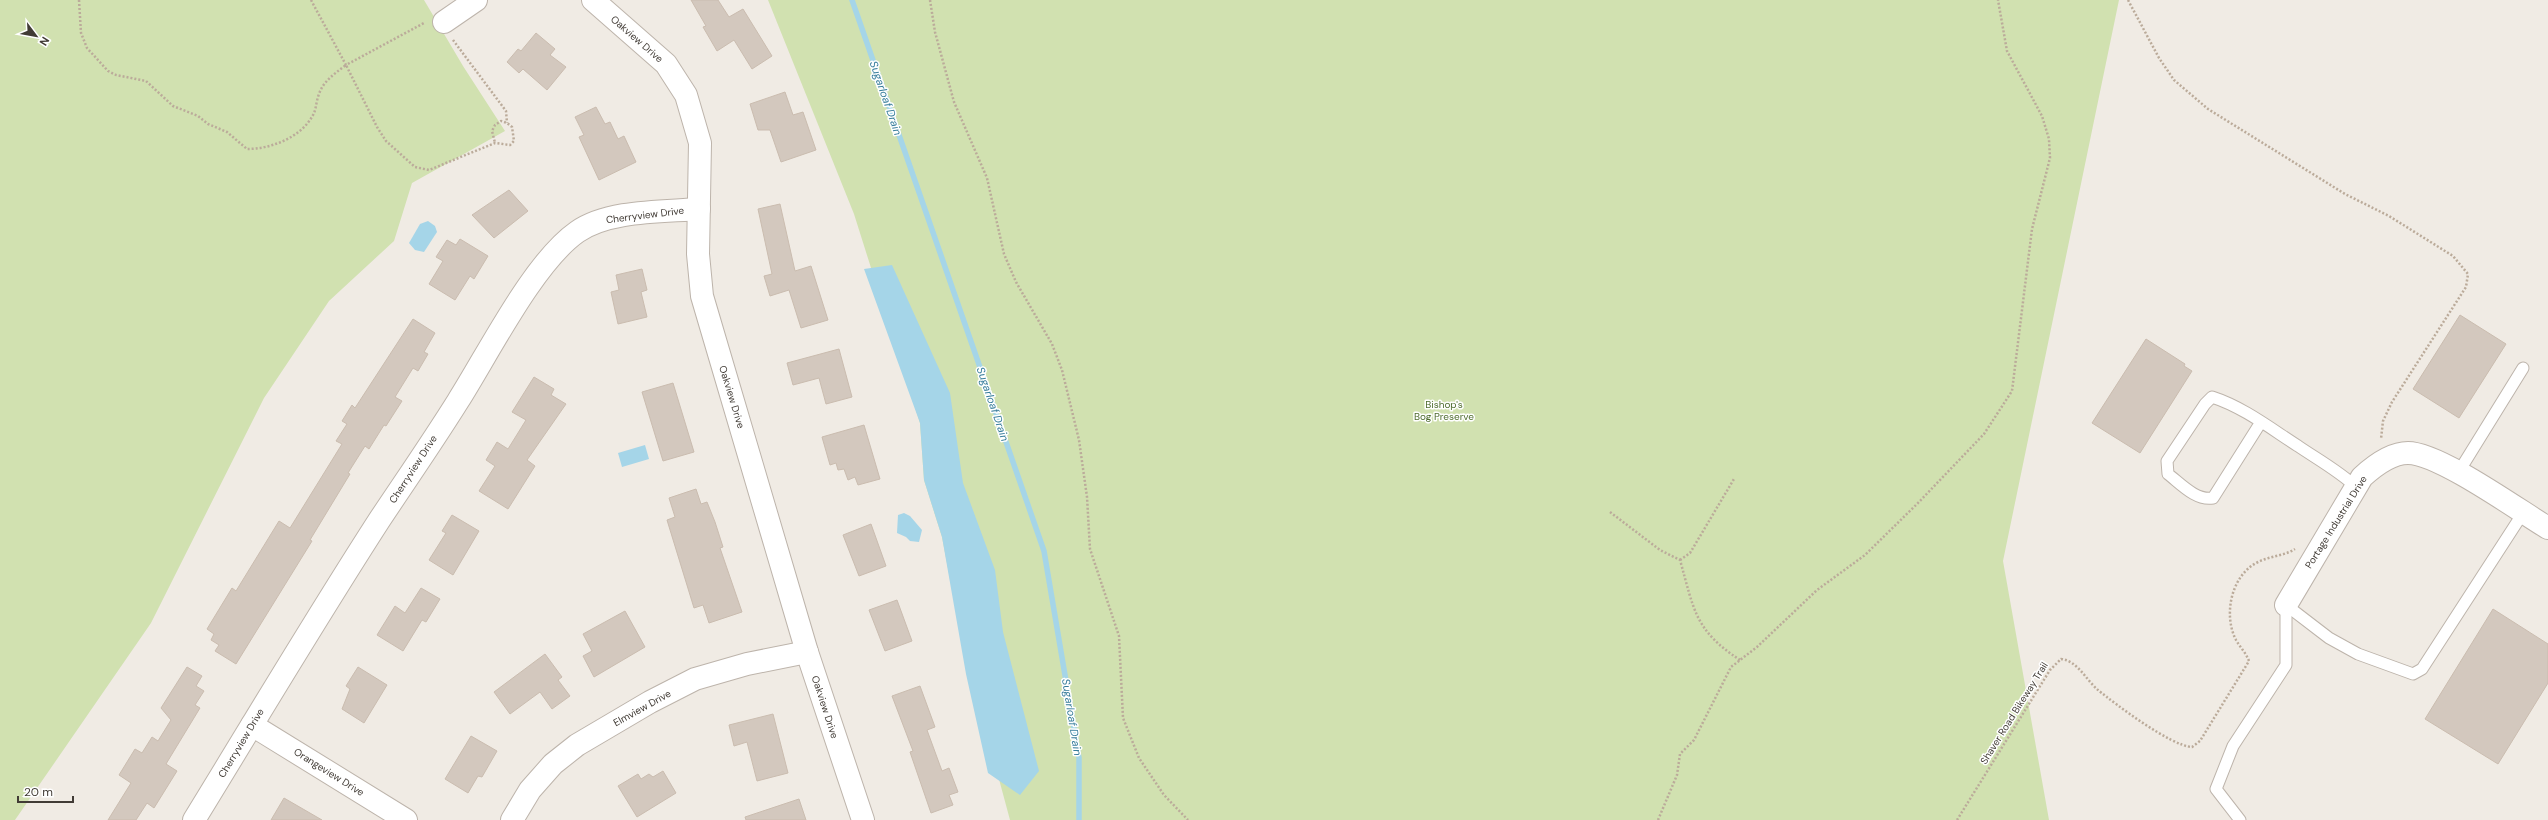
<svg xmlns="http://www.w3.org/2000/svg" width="2548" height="820" viewBox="0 0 2548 820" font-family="'DM Sans',sans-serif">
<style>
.green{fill:#d1e1b0}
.water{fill:#a5d5e8}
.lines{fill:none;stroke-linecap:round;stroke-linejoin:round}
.stream{stroke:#a5d5e8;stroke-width:5.5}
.building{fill:#d3c8be;stroke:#cabcaf}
.service-casing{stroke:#bdb4ab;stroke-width:13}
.minor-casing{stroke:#bdb4ab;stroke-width:24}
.path{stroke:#bbab9a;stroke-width:2.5;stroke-dasharray:2 2;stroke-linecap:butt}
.service{stroke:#fff;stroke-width:11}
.minor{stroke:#fff;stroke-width:22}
.labels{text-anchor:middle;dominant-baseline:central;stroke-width:3;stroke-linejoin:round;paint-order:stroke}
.street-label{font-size:10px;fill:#413b35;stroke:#fff}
.park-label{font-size:10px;fill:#4e6c2e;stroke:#fff}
.water-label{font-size:11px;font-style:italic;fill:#377d9b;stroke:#fff}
</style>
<rect width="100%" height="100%" fill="#f0ebe4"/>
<g class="green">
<path d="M0 0H424L463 66 505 131 412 183 394 241 329 301 264 398 151 623 15 820H0Z"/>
<path d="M768 0H2119L2003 561 2049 820H1010L962 642 942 537 924 480 920 423 854 214Z"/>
</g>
<g class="water">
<path d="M428 221 435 226 437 232 424 252 415 250 409 243 420 224Z"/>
<path d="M892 265 950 393 963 483 995 570 1003 632 1039 771 1020 795 988 773 966 674 942 537 924 480 920 423 864 269Z"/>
<path d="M645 445 649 459 622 467 618 453Z"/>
<path d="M904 513 910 516 922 530 919 542 910 541 906 537 897 533 898 515Z"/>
</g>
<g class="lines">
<path class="stream" d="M852 0 1044 551 1079 758V820"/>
</g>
<g class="building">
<path d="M691 0H718L729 17 743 9 772 56 752 69 734 40 717 51 703 27 706 26Z"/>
<path d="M536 33 555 49 550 55 566 67 547 90 523 69 519 73 507 62 518 49 521 51Z"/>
<path d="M785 92 793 115 803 112 816 150 781 162 770 130H758L750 104Z"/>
<path d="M596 107 605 124 610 122 618 139 624 136 636 162 599 180 579 137 584 135 575 117Z"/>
<path d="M509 190 528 211 494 238 472 215Z"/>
<path d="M780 204 795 271 811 266 828 320 801 328 789 290 770 296 764 276 772 274 758 209Z"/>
<path d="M460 239 488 256 474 279 470 276 455 300 429 284 443 261 436 257 447 240 456 245Z"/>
<path d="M642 269 647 290 641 292 647 317 618 324 611 292 619 290 616 275Z"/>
<path d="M2460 315 2506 344 2459 418 2413 389Z"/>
<path d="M413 319 435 333 424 352 428 354 418 371 413 368 395 397 402 401 386 426 384 425 369 449 365 446 348 473 350 474 310 540 312 541 236 664 215 651 219 645 211 640 214 634 207 629 232 588 236 591 279 521 290 528 342 444 336 441 347 424 342 421 352 405 355 408Z"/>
<path d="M2146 339 2185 364 2184 366 2192 371 2140 453 2092 423Z"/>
<path d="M839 349 852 397 826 404 819 378 793 385 787 363Z"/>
<path d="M534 377 554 389 551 395 566 404 527 460 535 466 508 509 479 491 495 466 486 460 497 442 508 449 526 420 512 412Z"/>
<path d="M673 383 694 452 663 461 642 392Z"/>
<path d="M864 425 880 479 858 485 855 477 848 480 844 469 838 470 836 463 830 465 822 437Z"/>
<path d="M696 489 701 504 707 502 715 522 723 547 720 548 742 612 709 623 703 605 694 608 667 520 675 517 669 498Z"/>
<path d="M452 515 479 531 453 575 429 560 446 533 442 531Z"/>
<path d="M871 524 886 566 859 576 843 535Z"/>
<path d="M421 588 440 599 426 622 422 620 403 651 377 635 395 606 405 613Z"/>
<path d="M897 600 912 641 885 651 869 610Z"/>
<path d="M2493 609 2548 644V683L2498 764 2425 719Z"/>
<path d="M625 611 645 647 594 677 583 656 592 651 583 634Z"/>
<path d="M545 654 562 677 558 680 570 696 552 709 540 692 510 714 494 692Z"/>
<path d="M187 667 202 676 196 686 204 691 195 705 200 708 166 764 177 771 154 808 147 803 136 820H108L131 783 119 775 135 749 142 753 152 737 158 741 171 720 161 708Z"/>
<path d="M358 667 387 685 364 723 342 709 350 689 346 686Z"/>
<path d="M920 686 935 727 927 730 942 771 949 768 958 792 949 795 953 805 931 813 910 752 913 751 892 696Z"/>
<path d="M773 714 788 773 757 781 747 742 734 746 729 725Z"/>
<path d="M471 736 497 751 482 777 478 776 468 793 445 779Z"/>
<path d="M663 771 676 793 637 817 618 786 638 774 641 779 649 774 653 777Z"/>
<path d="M284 798 322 820H271Z"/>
<path d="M799 799 806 820H746L745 817Z"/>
</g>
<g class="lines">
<g class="service-casing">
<g id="service">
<path d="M2261 422 2213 498C2196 501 2181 484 2168 474L2167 461 2205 404 2212 397C2243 407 2270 428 2298 446 2317 459 2339 471 2356 487"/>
<path d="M2458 473 2523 368"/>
<path d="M2286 605 2329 638 2358 654 2413 674 2422 669 2523 513"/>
<path d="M2240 820 2216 789 2233 746 2286 665V605"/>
</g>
</g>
<g class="minor-casing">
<g id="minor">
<path d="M593 0 666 64 686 95 700 143 698 254 702 296 807 652 863 820"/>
<path d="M444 22 476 0"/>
<path d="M2286 605 2362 477C2374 466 2391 453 2408 453 2439 453 2518 510 2548 528"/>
<path d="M252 725 406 820"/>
<path d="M194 820C256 719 316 618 380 519 406 480 433 441 458 401 488 354 533 263 577 232 608 210 662 212 699 209"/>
<path d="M512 820 530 790 553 764 577 745 650 702 695 679 747 664 807 652"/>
</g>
</g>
<g class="path">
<path d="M79 0 81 33 87 48 108 71 116 75 146 81 173 106 198 116 208 124 227 132 247 149C270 149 301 138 313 115 316 110 316 103 318 97 322 82 334 74 346 65L377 127 386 141 415 167 429 170 495 143 510 145 514 141 512 127 507 123 501 121 495 125 492 131 495 143"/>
<path d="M311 0 346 65 424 23"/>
<path d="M930 0 935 32 954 102 987 178 1004 254 1016 282 1052 344 1062 370 1079 440 1087 497 1090 549 1119 636 1123 718 1139 758 1164 795 1188 820"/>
<path d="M2128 0 2159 58 2174 80 2208 109 2345 194 2389 216 2453 256 2468 274 2466 287 2392 402 2383 421 2381 439"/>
<path d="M453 40 506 111 507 123"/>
<path d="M1610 512 1660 550 1680 560C1694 609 1694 630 1740 660"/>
<path d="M1680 560 1690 553 1734 479"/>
<path d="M1658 820 1677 775 1680 754 1694 740 1731 667 1757 647 1817 590 1865 555 1918 503 1984 434 2012 391 2032 229 2050 158 2049 139 2042 116 2007 51 1998 0"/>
<path d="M1957 820 2050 670 2061 659C2078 661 2086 680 2098 690 2115 704 2171 746 2192 747L2200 741 2249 661C2246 653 2240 647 2236 640 2223 615 2231 575 2258 562 2270 556 2284 556 2295 549"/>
</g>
<use href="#service" class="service"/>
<use href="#minor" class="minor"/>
</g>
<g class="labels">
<g class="street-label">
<text transform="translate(637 39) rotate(41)">Oakview Drive</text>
<text transform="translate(645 215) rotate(-7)">Cherryview Drive</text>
<text transform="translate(732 397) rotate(73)">Oakview Drive</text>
<text transform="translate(413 469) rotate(-57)">Cherryview Drive</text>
<text transform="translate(2336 522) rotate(-58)">Portage Industrial Drive</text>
<text transform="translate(825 707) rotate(72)">Oakview Drive</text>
<text transform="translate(642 708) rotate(-29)">Elmview Drive</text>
<text transform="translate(2014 713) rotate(-58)">Shaver Road Bikeway Trail</text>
<text transform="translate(241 743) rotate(-59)">Cherryview Drive</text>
<text transform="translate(329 772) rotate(32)">Orangeview Drive</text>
</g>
<g class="park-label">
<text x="1444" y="404">Bishop's<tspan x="1444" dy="12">Bog Preserve</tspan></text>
</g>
<g class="water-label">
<text transform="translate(886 98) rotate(71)">Sugarloaf Drain</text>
<text transform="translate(993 404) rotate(71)">Sugarloaf Drain</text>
<text transform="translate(1072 717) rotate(81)">Sugarloaf Drain</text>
</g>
</g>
<g transform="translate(36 36) rotate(122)" stroke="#ffffff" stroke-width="3" paint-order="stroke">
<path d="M0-3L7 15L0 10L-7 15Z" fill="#413b35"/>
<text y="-6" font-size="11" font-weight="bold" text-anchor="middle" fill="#413b35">N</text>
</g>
<path d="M18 796v6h55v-6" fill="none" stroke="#413b35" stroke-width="2"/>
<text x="24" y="796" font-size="12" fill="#413b35" stroke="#ffffff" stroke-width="3" paint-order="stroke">20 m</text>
</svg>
